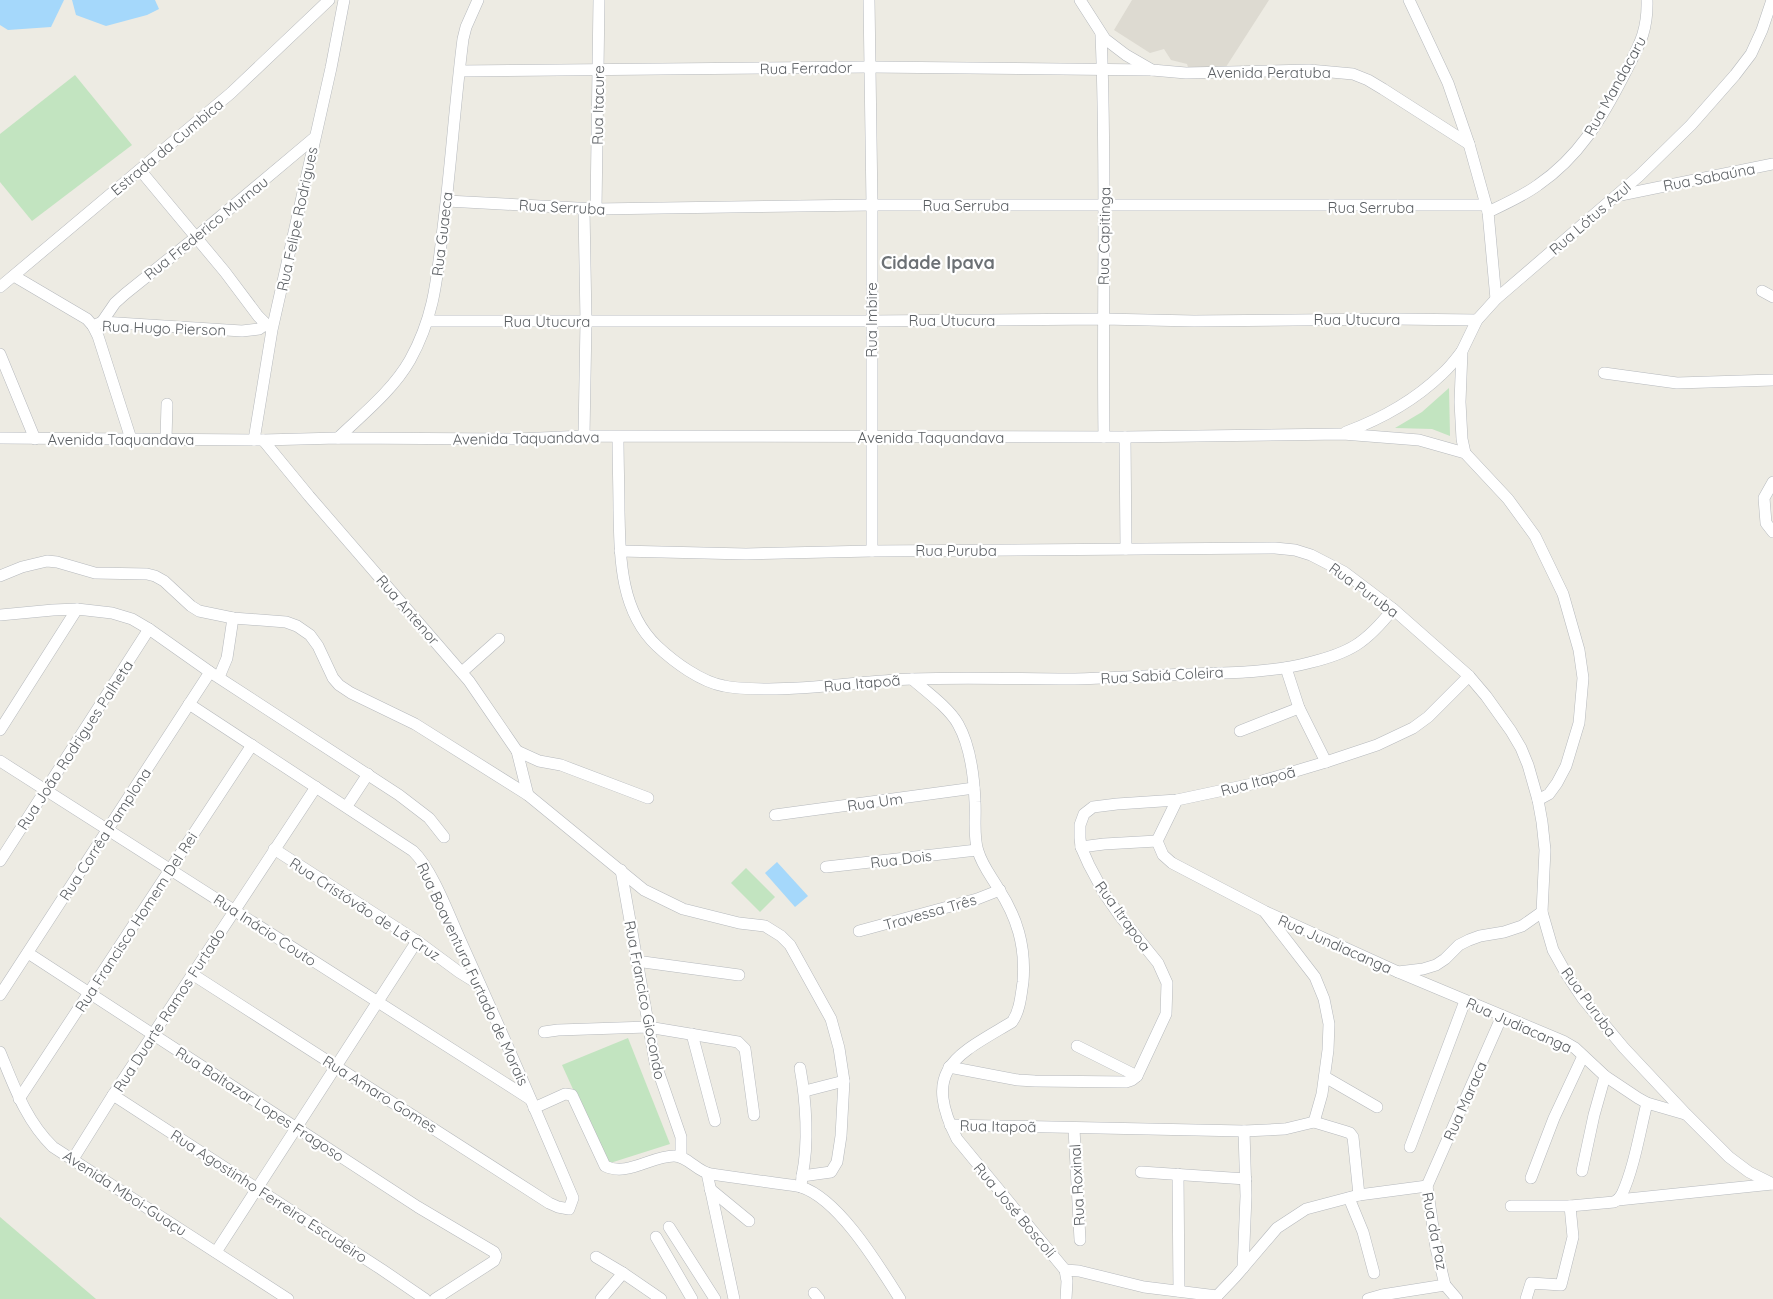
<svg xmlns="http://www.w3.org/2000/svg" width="1773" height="1299" viewBox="0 0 1773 1299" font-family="Quicksand,sans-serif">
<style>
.education{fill:#dddad1}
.green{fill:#c2e4c0}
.water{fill:#a5d8fb}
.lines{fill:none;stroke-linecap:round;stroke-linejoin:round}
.minor-casing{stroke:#b6b9bd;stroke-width:12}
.minor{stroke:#fff;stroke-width:11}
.labels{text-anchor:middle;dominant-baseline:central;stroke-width:4.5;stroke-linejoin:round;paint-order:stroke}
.street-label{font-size:15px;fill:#5b5f63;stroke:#fff}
.quarter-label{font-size:18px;font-weight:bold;fill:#6c7175;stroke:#fff}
</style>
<rect width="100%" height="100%" fill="#edebe3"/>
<path class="education" d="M1132 0H1269L1224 70 1188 67 1187 64 1171 60 1164 49 1150 53 1114 30Z"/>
<g class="green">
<path d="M75 75 132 145 32 221 0 182V134Z"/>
<path d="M1449 388 1450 436 1432 429 1395 428 1422 412Z"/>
<path d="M746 868 775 897 760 912 731 883Z"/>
<path d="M628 1038 670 1144 607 1164 562 1065Z"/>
<path d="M0 1217 96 1299H0Z"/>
</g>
<g class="water">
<path d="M0 0H64L51 27 8 30 0 25Z"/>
<path d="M72 0H155L159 9 147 15 106 26 76 15Z"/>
<path d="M777 862 808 896 795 907 765 873Z"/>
</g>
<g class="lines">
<g class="minor-casing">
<g id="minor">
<path d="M869 0 872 205V551"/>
<path d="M1080 0 1105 39 1126 55 1152 70 1186 73 1309 70 1353 74 1368 80 1383 89 1469 144"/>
<path d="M1409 0 1448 83 1469 144 1488 212 1496 299"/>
<path d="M1101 35C1107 169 1102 303 1104 437"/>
<path d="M460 71 870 67 1152 70"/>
<path d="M140 170 225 272 258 316 271 329"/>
<path d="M1616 196 1773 164"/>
<path d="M447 201 596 209 872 205H1486"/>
<path d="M584 209 586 321 584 436"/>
<path d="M596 209 599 0"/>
<path d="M1488 212C1505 204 1523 196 1538 185 1579 157 1602 118 1624 75 1638 47 1648 33 1647 0"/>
<path d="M14 276 87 319 93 326 102 322 242 331 259 329 266 324"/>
<path d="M0 287 231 93 329 0"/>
<path d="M1762 291 1773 297"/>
<path d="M428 321H871L1103 319 1194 321 1394 319 1477 320"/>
<path d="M102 322 115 303 125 294 196 237 314 138"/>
<path d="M93 326 98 336 131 439"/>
<path d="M0 354 35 439"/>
<path d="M1604 373 1677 383 1773 380"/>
<path d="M1346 432C1381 419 1415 400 1442 374 1449 368 1456 359 1462 351"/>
<path d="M618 437C618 462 619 487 619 511 620 558 620 611 657 646 674 662 701 682 724 686 738 689 754 689 769 689 817 689 864 681 912 679 966 677 1021 679 1075 679 1112 678 1148 676 1184 674 1223 673 1270 673 1308 663 1350 653 1366 643 1393 609"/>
<path d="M1125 437 1126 549"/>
<path d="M0 438 263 440 338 438 518 439 584 436 1125 437 1343 434 1419 440 1465 453 1508 499 1535 536 1563 594 1579 650 1583 678 1579 723 1566 766 1557 783 1549 794 1538 800"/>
<path d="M338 438C363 414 393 390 410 360 435 315 437 277 443 228 451 165 455 102 463 39L466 27 478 0"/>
<path d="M166 439 167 404"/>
<path d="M254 440 272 330 331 68 344 0"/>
<path d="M263 440 309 496 469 681 517 751 528 795"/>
<path d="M1465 453 1462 439 1460 402 1462 351 1477 320 1496 299 1639 176 1691 125 1735 75 1751 54 1762 30 1772 0"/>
<path d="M1773 482 1764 498 1766 523 1773 532"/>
<path d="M620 551 746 554 872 551 1275 548 1295 550 1311 555 1344 572 1393 609 1469 676 1486 696 1511 731 1521 748 1528 765 1538 800 1542 822 1545 850 1542 912 1553 950 1567 975 1583 999 1624 1048 1686 1114 1729 1157 1749 1172 1773 1184"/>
<path d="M0 576 22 567 47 561 57 562 95 573 147 574 155 576 164 581 191 606 199 611 233 618 286 622 297 626 310 635 318 646 333 678 339 685 351 693 415 724 528 795 644 890 683 909 739 923 765 926 781 936 790 945 831 1019 839 1048 844 1081 841 1136 837 1162 831 1172 802 1176 801 1187"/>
<path d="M0 615 53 610 77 609 112 613 132 619 149 629 210 672 399 795 429 818 444 837"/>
<path d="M1286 668 1299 708 1326 762"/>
<path d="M462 672 499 639"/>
<path d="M219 677 227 658 233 618"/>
<path d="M912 679C927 692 949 708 958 724 971 747 974 776 975 802 976 817 973 837 978 851 982 865 991 876 998 888 1017 917 1026 946 1023 982 1021 995 1020 1011 1012 1022 957 1055 921 1068 957 1139L1065 1270 1067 1281 1066 1299"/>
<path d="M189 704 413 851C433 870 450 918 462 944 500 1028 537 1113 573 1198L569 1209 558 1207 549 1203 192 974"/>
<path d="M0 730 77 609"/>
<path d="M1240 731 1299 708"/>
<path d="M517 751 539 761 561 765 648 798"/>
<path d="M0 761 530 1099"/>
<path d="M1177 800 1157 841 1163 855 1172 863 1264 911 1315 977 1324 999 1329 1024 1328 1050 1322 1094 1314 1122"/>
<path d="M347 806 368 774"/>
<path d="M775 815 974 788"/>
<path d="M1081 847 1104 844 1157 841"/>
<path d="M274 849 417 941 459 972 480 985"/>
<path d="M0 861 149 629"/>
<path d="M826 867 977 850"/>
<path d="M621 870 655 1062 681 1137V1156"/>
<path d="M1266 912 1398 972 1423 969 1436 965 1445 959 1459 945 1469 940 1480 936 1504 932 1522 926 1542 912"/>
<path d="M859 931 977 899 1000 890"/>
<path d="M28 953 418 1207 494 1252 496 1256 494 1261 435 1299"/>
<path d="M636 961 739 975"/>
<path d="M1398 972 1563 1041 1575 1048 1605 1076 1638 1098 1647 1103 1685 1114"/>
<path d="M0 995 210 672"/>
<path d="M544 1032 558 1030 648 1027 738 1042 745 1049 754 1115"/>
<path d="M692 1034 715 1121"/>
<path d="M1077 1046 1137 1076"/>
<path d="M0 1052C14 1086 26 1121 53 1147L288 1299"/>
<path d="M949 1067 1018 1080 1035 1081 1126 1082 1132 1080 1137 1076 1166 1014 1167 983 1158 963 1120 916 1104 893 1089 865 1081 847 1080 838V825L1084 814 1093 807 1117 804 1177 800 1252 784 1326 762 1377 745 1413 728 1428 717 1469 676"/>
<path d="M800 1068C806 1100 809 1144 802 1176"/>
<path d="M1325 1077 1377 1107"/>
<path d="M805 1091 844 1081"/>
<path d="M113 1095 381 1269 425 1299"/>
<path d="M19 1099 252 745"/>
<path d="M534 1108 565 1094 572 1095 605 1166C627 1177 651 1156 674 1156 688 1156 697 1172 711 1174 732 1177 753 1180 775 1183 783 1184 793 1185 801 1187 839 1199 879 1266 900 1299"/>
<path d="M950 1125 1244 1131 1285 1129 1314 1122 1344 1131 1350 1133 1353 1137 1359 1195"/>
<path d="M1074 1129 1080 1240"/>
<path d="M1410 1147 1465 1001"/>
<path d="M73 1159 113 1095 316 787"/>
<path d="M1582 1171 1594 1115 1605 1076"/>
<path d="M1141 1172 1246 1179"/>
<path d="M707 1173 734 1299"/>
<path d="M1178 1174 1179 1291"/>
<path d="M1531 1178 1554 1118 1583 1056"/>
<path d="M1427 1186 1502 1016"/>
<path d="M710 1189 749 1221"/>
<path d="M1349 1198 1363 1232 1374 1273"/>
<path d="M1618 1200 1773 1184"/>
<path d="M1511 1206H1570L1614 1202C1618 1200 1620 1198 1622 1194 1634 1168 1640 1131 1647 1103"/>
<path d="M669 1227 715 1299"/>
<path d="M656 1237 692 1299"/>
<path d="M216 1252 417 941"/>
<path d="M596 1257 623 1273 661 1299"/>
<path d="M1243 1268 1246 1196 1244 1131"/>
<path d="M1065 1270 1079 1271 1144 1287 1217 1296"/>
<path d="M814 1293 819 1299"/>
<path d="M1217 1296 1236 1276 1277 1228 1306 1209 1359 1195 1427 1186 1436 1248 1445 1285"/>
<path d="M601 1299 623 1273"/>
<path d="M1368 1299 1382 1295 1445 1285 1457 1299"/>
<path d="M1526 1299 1531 1283 1561 1285 1573 1237 1570 1206"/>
</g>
</g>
<use href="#minor" class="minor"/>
</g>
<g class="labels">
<g class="street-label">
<text transform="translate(806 68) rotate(-1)">Rua Ferrador</text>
<text x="1269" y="72">Avenida Peratuba</text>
<text transform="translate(1615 86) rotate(-61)">Rua Mandacaru</text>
<text transform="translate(598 105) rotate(-89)">Rua Itacure</text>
<text transform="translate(167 147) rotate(-40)">Estrada da Cumbica</text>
<text transform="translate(1709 177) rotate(-11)">Rua Sabaúna</text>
<text x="966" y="205">Rua Serruba</text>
<text transform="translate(562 207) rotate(3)">Rua Serruba</text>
<text x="1371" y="207">Rua Serruba</text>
<text transform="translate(1590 218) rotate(-41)">Rua Lótus Azul</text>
<text transform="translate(297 219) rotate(-78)">Rua Felipe Rodrigues</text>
<text transform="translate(206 228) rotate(-39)">Rua Frederico Murnau</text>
<text transform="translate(442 234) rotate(-83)">Rua Guaeca</text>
<text transform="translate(1104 236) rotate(-89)">Rua Capitinga</text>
<text x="1357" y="319">Rua Utucura</text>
<text transform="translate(871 320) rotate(-90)">Rua Imbire</text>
<text x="952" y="320">Rua Utucura</text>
<text x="547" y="321">Rua Utucura</text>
<text transform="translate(164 328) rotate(2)">Rua Hugo Pierson</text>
<text x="931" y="437">Avenida Taquandava</text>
<text transform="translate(526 438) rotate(-1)">Avenida Taquandava</text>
<text x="121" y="439">Avenida Taquandava</text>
<text x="956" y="550">Rua Puruba</text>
<text transform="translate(1364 590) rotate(36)">Rua Puruba</text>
<text transform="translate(408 610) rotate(49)">Rua Antenor</text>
<text transform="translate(1162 675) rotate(-3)">Rua Sabiá Coleira</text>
<text transform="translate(862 683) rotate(-5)">Rua Itapoã</text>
<text transform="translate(75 745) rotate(-57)">Rua João Rodrigues Palheta</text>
<text transform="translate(1258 781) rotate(-15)">Rua Itapoã</text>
<text transform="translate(875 802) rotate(-8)">Rua Um</text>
<text transform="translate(105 834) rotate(-57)">Rua Corrêa Pamplona</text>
<text transform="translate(901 859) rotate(-7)">Rua Dois</text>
<text transform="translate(365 909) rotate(33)">Rua Cristóvão de Lã Cruz</text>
<text transform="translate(930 912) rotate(-16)">Travessa Três</text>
<text transform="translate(1123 916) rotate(54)">Rua Itrapoa</text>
<text transform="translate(136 922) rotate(-57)">Rua Francisco Homem Del Rei</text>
<text transform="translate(265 930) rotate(33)">Rua Inácio Couto</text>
<text transform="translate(1335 944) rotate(24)">Rua Jundiacanga</text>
<text transform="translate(473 974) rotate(65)">Rua Boaventura Furtado de Morais</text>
<text transform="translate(645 1000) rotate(79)">Rua Francico Giocondo</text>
<text transform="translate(1589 1002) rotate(54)">Rua Puruba</text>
<text transform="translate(169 1010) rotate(-57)">Rua Duarte Ramos Furtado</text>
<text transform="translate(1519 1025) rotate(24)">Rua Judiacanga</text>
<text transform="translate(380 1094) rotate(32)">Rua Amaro Gomes</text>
<text transform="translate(1465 1101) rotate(-66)">Rua Maraca</text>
<text transform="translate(260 1104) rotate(33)">Rua Baltazar Lopes Fragoso</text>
<text transform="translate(998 1126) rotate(1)">Rua Itapoã</text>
<text transform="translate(1077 1185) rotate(-93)">Rua Roxinal</text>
<text transform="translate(125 1193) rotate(33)">Avenida Mboi-Guaçu</text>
<text transform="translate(269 1196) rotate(33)">Rua Agostinho Ferreira Escudeiro</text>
<text transform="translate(1015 1210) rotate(50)">Rua José Boscoli</text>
<text transform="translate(1435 1231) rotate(79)">Rua da Paz</text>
</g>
<g class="quarter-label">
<text x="938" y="262">Cidade Ipava</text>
</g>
</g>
</svg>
